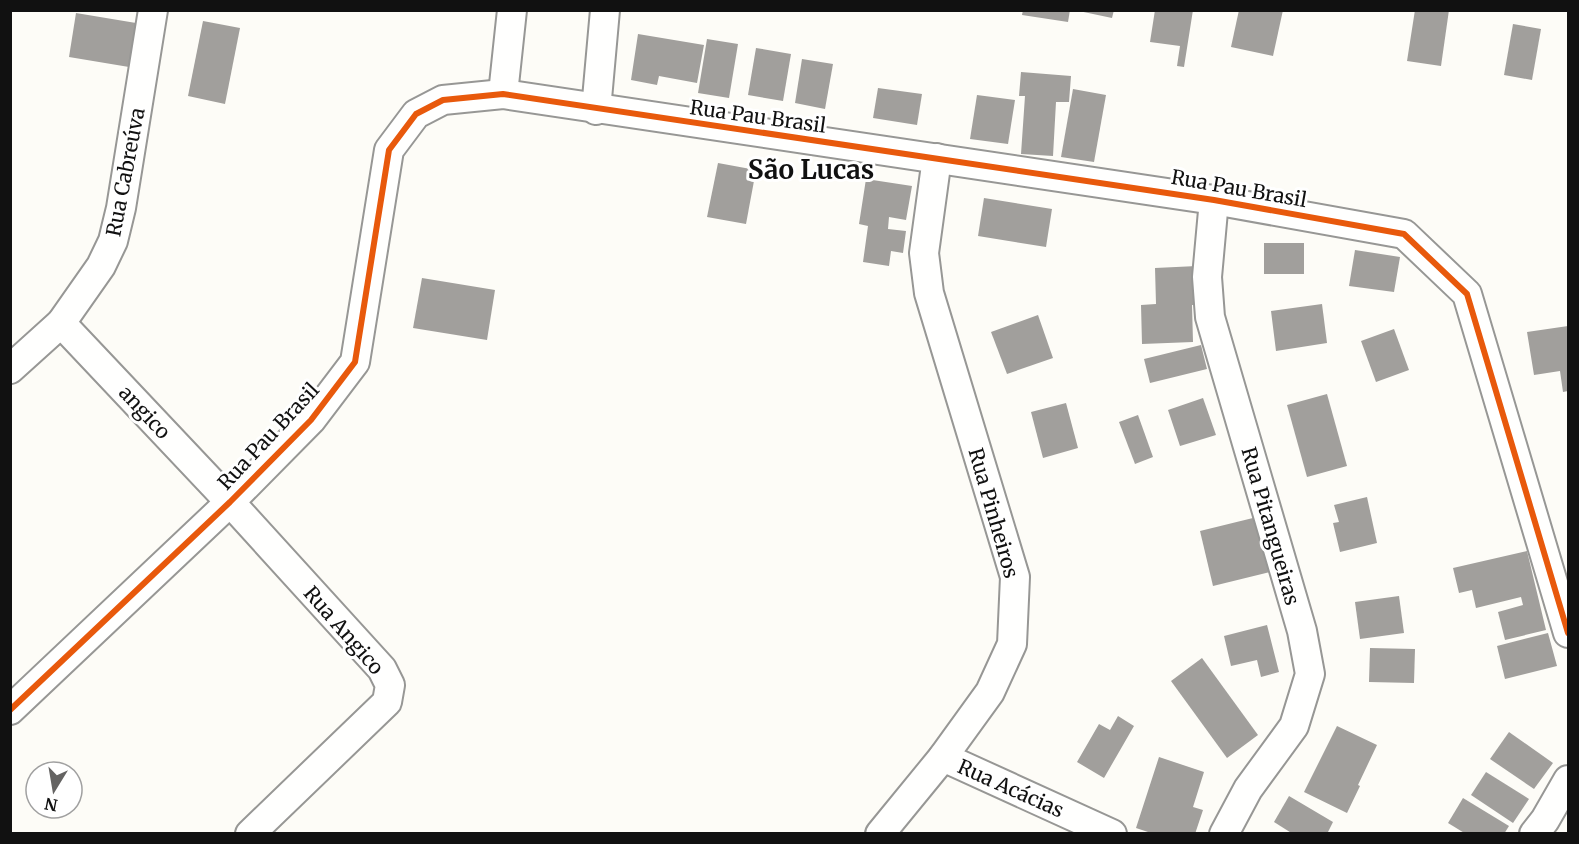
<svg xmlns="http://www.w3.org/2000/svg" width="1579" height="844" viewBox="0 0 1579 844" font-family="Merriweather,serif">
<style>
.building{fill:#a19f9c}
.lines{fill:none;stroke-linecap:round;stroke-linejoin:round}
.minor-casing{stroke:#979795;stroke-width:32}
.minor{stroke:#fffffe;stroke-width:28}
.cycleway-casing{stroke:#fff;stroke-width:10}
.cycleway{stroke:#e8590c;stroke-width:6}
.labels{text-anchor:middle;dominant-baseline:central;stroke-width:6;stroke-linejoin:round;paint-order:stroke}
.street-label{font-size:20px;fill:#111;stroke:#fff}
.district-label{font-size:26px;font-weight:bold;fill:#111;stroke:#fff}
</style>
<rect width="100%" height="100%" fill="#fdfcf7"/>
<g class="building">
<path d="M1023 10H1070L1068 22 1022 15Z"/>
<path d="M1074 10H1114L1112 18Z"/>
<path d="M1155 10H1193L1184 67 1177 66 1180 46 1150 42Z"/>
<path d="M1239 10H1283L1273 56 1231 47Z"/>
<path d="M1415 10H1449L1441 66 1407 61Z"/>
<path d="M76 13 136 23 129 67 69 57Z"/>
<path d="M203 21 240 28 225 104 188 96Z"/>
<path d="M1513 24 1541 29 1532 80 1504 75Z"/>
<path d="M638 34 704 45 697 83 659 76 657 85 631 80Z"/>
<path d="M707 39 738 44 729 98 698 93Z"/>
<path d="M756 48 791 54 783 101 748 95Z"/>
<path d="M802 59 833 64 825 109 795 103Z"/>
<path d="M1021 72 1071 76 1069 102H1056L1053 156 1021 154 1025 96H1019Z"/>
<path d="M878 88 922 94 917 125 873 118Z"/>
<path d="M1073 89 1106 95 1094 162 1061 157Z"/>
<path d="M977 95 1015 100 1008 144 970 139Z"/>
<path d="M718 163 756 170 746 224 707 217Z"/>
<path d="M866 179 912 186 906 220 889 217 888 229 906 231 903 253 891 251 889 266 863 262 868 226 859 224Z"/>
<path d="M984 198 1052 209 1046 247 978 236Z"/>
<rect x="1264" y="243" width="40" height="31"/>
<path d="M1355 250 1400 257 1394 292 1349 286Z"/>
<path d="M1197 266 1199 305H1192L1193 342 1142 344 1141 305 1156 304 1155 268Z"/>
<path d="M422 278 495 290 487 340 413 328Z"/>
<path d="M1322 304 1327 343 1276 351 1271 311Z"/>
<path d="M1038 315 1053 358 1007 374 991 332Z"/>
<path d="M1568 326V391L1563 392 1560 371 1534 375 1527 332Z"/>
<path d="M1394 329 1409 370 1376 382 1361 341Z"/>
<path d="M1201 345 1207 369 1150 383 1144 359Z"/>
<path d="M1327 394 1347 466 1307 477 1287 405Z"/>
<path d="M1203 398 1216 435 1180 446 1168 410Z"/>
<path d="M1066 403 1078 448 1043 458 1031 412Z"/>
<path d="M1138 415 1153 457 1135 464 1119 422Z"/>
<path d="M1367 497 1377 543 1340 552 1333 523 1339 522 1334 505Z"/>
<path d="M1257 517 1270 572 1213 586 1200 531Z"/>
<path d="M1527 551 1546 630 1505 640 1498 612 1523 605 1521 597 1476 608 1472 590 1459 593 1453 568Z"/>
<path d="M1399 596 1404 633 1360 639 1355 602Z"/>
<path d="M1267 625 1279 672 1261 677 1257 660 1231 666 1224 636Z"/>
<path d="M1548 633 1557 666 1505 679 1497 646Z"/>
<path d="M1370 648 1415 649 1414 683 1369 682Z"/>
<path d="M1202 658 1258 735 1227 758 1171 681Z"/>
<path d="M1118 716 1134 726 1104 778 1077 762 1099 724 1110 730Z"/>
<path d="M1337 726 1377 745 1358 785 1360 786 1347 813 1304 792Z"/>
<path d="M1509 732 1553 763 1534 789 1490 759Z"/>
<path d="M1159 757 1204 772 1193 807 1203 810 1195 834H1154L1136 828Z"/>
<path d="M1486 772 1529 799 1513 823 1471 795Z"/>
<path d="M1289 796 1333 822 1327 834H1293L1274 822Z"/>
<path d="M1463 798 1509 826 1504 834H1466L1448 823Z"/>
</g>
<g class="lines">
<g class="minor-casing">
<g id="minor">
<path d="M503 94 512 10"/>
<path d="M596 110 605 10"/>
<path d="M1214 200 1207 277 1210 317 1302 631 1310 674 1294 726 1248 789 1224 834"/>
<path d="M61 323 230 502 382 669 390 685 387 702 250 834"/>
<path d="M10 369 61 323 101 266 113 241 121 208 153 10"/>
<path d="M10 710 230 502 311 420 355 362 389 150 416 114 443 100 503 94 1214 200 1404 234 1467 294 1568 633"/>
<path d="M943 757 1112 834"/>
<path d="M880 834 943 757 990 692 1012 644 1015 577 929 293 924 253 937 158"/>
<path d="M1534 834 1545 820 1568 780"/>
</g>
</g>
<use href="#minor" class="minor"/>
<g class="cycleway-casing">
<path id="cycleway" d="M10 710 230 502 311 420 355 362 389 150 416 114 443 100 503 94 1214 200 1404 234 1467 294 1568 633"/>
</g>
<use href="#cycleway" class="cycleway"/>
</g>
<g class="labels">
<g class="street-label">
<text transform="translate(758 116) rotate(8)">Rua Pau Brasil</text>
<text transform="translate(125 172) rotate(-79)">Rua Cabreúva</text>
<text transform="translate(1239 188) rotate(10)">Rua Pau Brasil</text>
<text transform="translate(145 412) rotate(47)">angico</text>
<text transform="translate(268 436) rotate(-47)">Rua Pau Brasil</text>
<text transform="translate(994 513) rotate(74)">Rua Pinheiros</text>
<text transform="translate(1271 526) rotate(74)">Rua Pitangueiras</text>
<text transform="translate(344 630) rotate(49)">Rua Angico</text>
<text transform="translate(1011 788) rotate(24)">Rua Acácias</text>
</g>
<g class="district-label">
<text x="811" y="169">São Lucas</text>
</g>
</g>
<rect width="1579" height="844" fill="none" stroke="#111111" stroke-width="24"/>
<g transform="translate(54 790) rotate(191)"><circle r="28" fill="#ffffff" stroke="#a0a0a0" stroke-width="1.5"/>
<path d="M0-4.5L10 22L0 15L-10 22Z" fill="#646362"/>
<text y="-9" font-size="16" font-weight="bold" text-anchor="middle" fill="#111111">N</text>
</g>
</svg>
